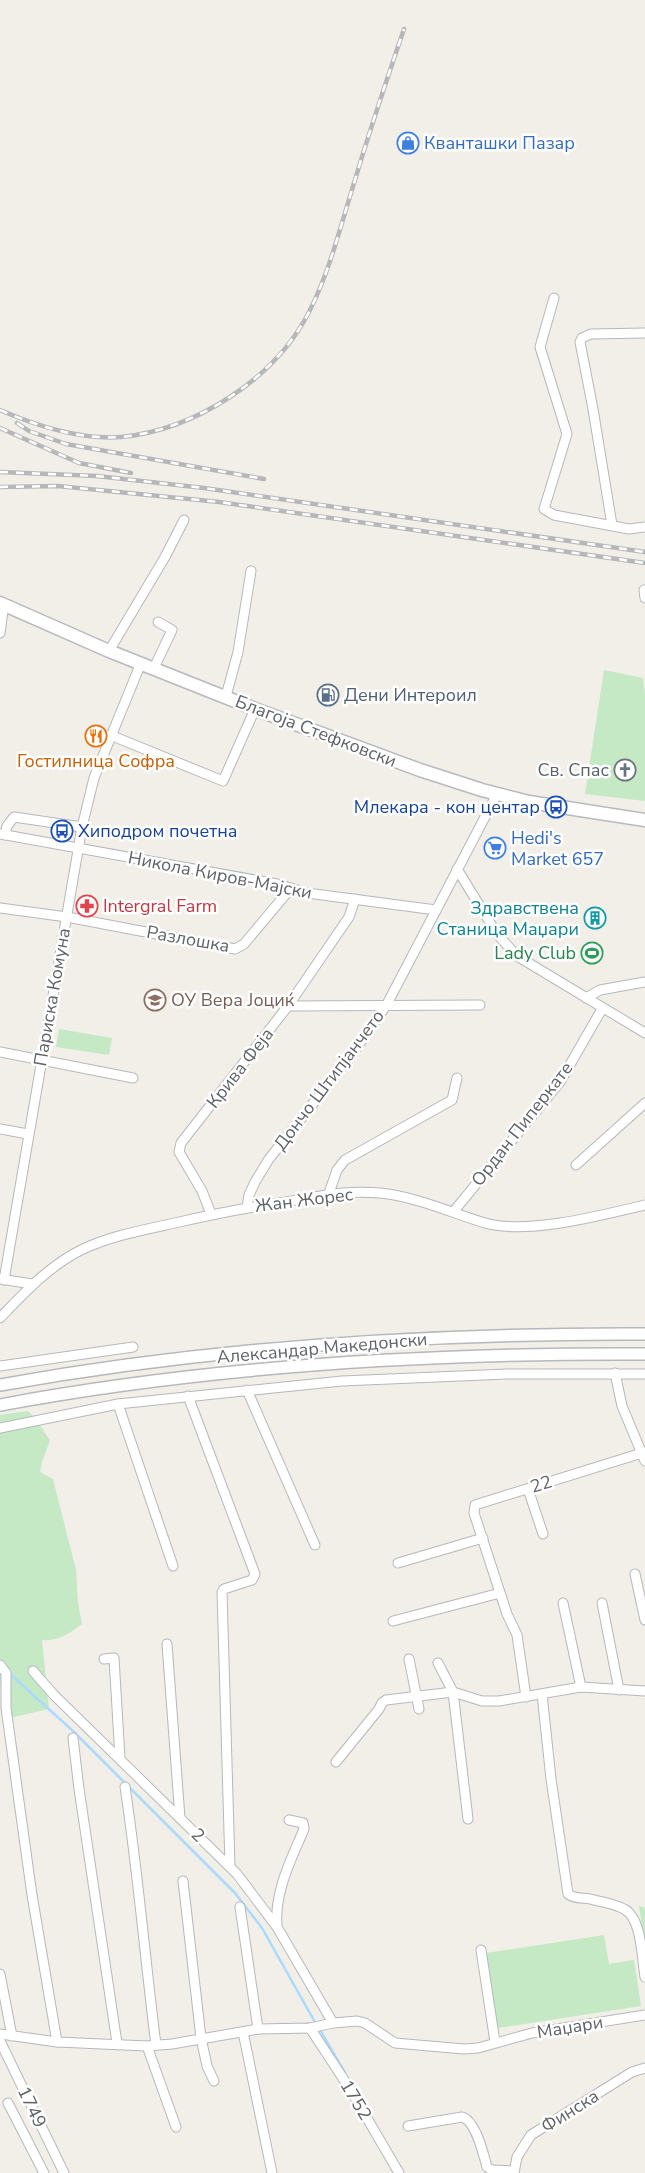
<svg xmlns="http://www.w3.org/2000/svg" width="645" height="2173" viewBox="0 0 645 2173" font-family="'Nunito Sans',sans-serif">
<style>
.green{fill:#c5e8c5}
.lines{fill:none;stroke-linecap:round;stroke-linejoin:round}
.stream{stroke:#aadaff;stroke-width:2.5}
.minor-casing{stroke:#b5b8bc;stroke-width:11}
.tertiary-casing{stroke:#b5b8bc;stroke-width:14}
.secondary-casing{stroke:#b6babf;stroke-width:15}
.minor{stroke:#fff;stroke-width:9}
.tertiary{stroke:#fff;stroke-width:11}
.secondary{stroke:#fff;stroke-width:12}
.rail-casing{stroke:#b6b7b8;stroke-width:4.5}
.rail{stroke:#fff;stroke-width:2.5;stroke-dasharray:8;stroke-linecap:butt}
.labels{text-anchor:middle;dominant-baseline:central;stroke-width:5;stroke-linejoin:round;paint-order:stroke}
.shop-label{font-size:18px;fill:#366cbe;stroke:#fff;text-anchor:start}
.service-label{font-size:18px;fill:#4e5e75;stroke:#fff;text-anchor:start}
.street-label{font-size:18px;fill:#5f6368;stroke:#fff}
.food-label{font-size:18px;fill:#c56008;stroke:#fff}
.worship-label{font-size:18px;fill:#5b616d;stroke:#fff;text-anchor:end}
.transit-label{font-size:18px;fill:#164399;stroke:#fff;text-anchor:end}
.health-label{font-size:18px;fill:#be3a42;stroke:#fff;text-anchor:start}
.culture-label{font-size:18px;fill:#0d838f;stroke:#fff;text-anchor:end}
.leisure-label{font-size:18px;fill:#27864d;stroke:#fff;text-anchor:end}
.education-label{font-size:18px;fill:#785e54;stroke:#fff;text-anchor:start}
</style>
<rect width="100%" height="100%" fill="#f1efe8"/>
<g class="green">
<path d="M604 670 643 678 645 695V801L585 794Z"/>
<path d="M59 1029 112 1038 109 1055 56 1047Z"/>
<path d="M28 1411C38 1419 42 1430 50 1440L42 1462 40 1472 53 1479 76 1570 78 1603 82 1624C70 1633 57 1642 42 1640L49 1709 5 1719 0 1678V1415Z"/>
<path d="M639 1906 645 1908V1946Z"/>
<path d="M604 1935 609 1964 634 1960 641 2006 498 2028 486 1953Z"/>
</g>
<g class="lines">
<g class="stream">
<path d="M9 1673 73 1731 235 1893 262 1928 316 2024"/>
<path d="M319 2028 345 2073"/>
</g>
<g class="minor-casing">
<g id="minor">
<path d="M554 298 540 347 567 434 544 509 554 515 629 529 645 527"/>
<path d="M612 525 593 409 580 342 582 338 591 334 645 333"/>
<path d="M644 590 645 598"/>
<path d="M0 633 4 604"/>
<path d="M109 651 165 557 184 520"/>
<path d="M154 668 172 630 158 622"/>
<path d="M226 696 238 652 251 571"/>
<path d="M110 735 223 781 255 709"/>
<path d="M0 834 277 884 307 893 436 910"/>
<path d="M5 835 7 826 14 817 82 827"/>
<path d="M457 869 497 934 517 956 645 1033"/>
<path d="M0 908 67 917 235 949 244 944 291 888"/>
<path d="M586 998 600 990 645 982"/>
<path d="M288 1006 480 1005"/>
<path d="M0 1052 133 1078"/>
<path d="M0 1129 28 1134"/>
<path d="M576 1165 645 1103"/>
<path d="M329 1193 337 1170 345 1160 452 1100 457 1078"/>
<path d="M247 1207 249 1195 255 1182 269 1159 353 1053 387 1004 497 794"/>
<path d="M454 1211 560 1082 602 1009"/>
<path d="M211 1214 202 1191 179 1152 181 1143 288 1006 349 917 355 899"/>
<path d="M0 1279 32 1284"/>
<path d="M4 1280 82 827 94 778 141 663"/>
<path d="M0 1318C24 1293 49 1266 81 1250 110 1236 143 1230 175 1223 209 1215 244 1208 279 1203 316 1197 341 1190 380 1193 414 1196 452 1213 485 1223 527 1235 603 1215 645 1205"/>
<path d="M0 1366 133 1347"/>
<path d="M615 1373 622 1406 645 1461"/>
<path d="M247 1390 315 1545"/>
<path d="M188 1396 255 1574 252 1580 224 1589 222 1592 230 1866"/>
<path d="M118 1404 173 1566"/>
<path d="M0 1428 118 1404 342 1381 507 1374H645"/>
<path d="M528 1489 543 1534"/>
<path d="M398 1563 483 1538"/>
<path d="M635 1574 645 1620"/>
<path d="M563 1603 581 1687"/>
<path d="M602 1603 619 1690"/>
<path d="M393 1621 500 1593"/>
<path d="M167 1644 180 1818"/>
<path d="M104 1659 114 1658 120 1758"/>
<path d="M409 1659 419 1709"/>
<path d="M438 1663 453 1692 468 1819"/>
<path d="M0 1665 6 1673V1708L32 1895 57 2042"/>
<path d="M33 1671 54 1695 237 1874 277 1927 333 2023"/>
<path d="M542 1694 551 1779 568 1894C576 1900 585 1897 594 1900 604 1902 615 1904 624 1909 642 1918 642 1959 645 1977"/>
<path d="M526 1697 517 1635 507 1614 474 1513 475 1505 645 1452"/>
<path d="M73 1738 79 1789 117 2043"/>
<path d="M336 1762 379 1709 382 1703 386 1700 453 1692 482 1701H499L581 1687 645 1691"/>
<path d="M125 1787C138 1872 145 1959 156 2045"/>
<path d="M183 1881 201 2038 207 2066 214 2081"/>
<path d="M240 1907 258 2029"/>
<path d="M277 1927C274 1892 291 1860 304 1829L303 1823 289 1820"/>
<path d="M481 1950 495 2042"/>
<path d="M0 1974 12 2036"/>
<path d="M310 2028 350 2089 399 2173"/>
<path d="M243 2032 272 2173"/>
<path d="M0 2034 57 2042 147 2046 172 2044 258 2029 310 2028 333 2023 357 2021 365 2023 395 2043 464 2049 478 2048 532 2033 645 2015"/>
<path d="M0 2041 64 2173"/>
<path d="M147 2046 176 2127"/>
<path d="M8 2103 44 2173"/>
<path d="M408 2126 462 2117C476 2121 483 2153 487 2167L492 2170 514 2171"/>
<path d="M514 2173 517 2157 531 2135 632 2072 645 2068"/>
</g>
</g>
<g class="tertiary-casing">
<g id="tertiary">
<path d="M0 1385C211 1347 431 1333 645 1334"/>
<path d="M0 1405C209 1366 433 1353 645 1354"/>
</g>
</g>
<g class="secondary-casing">
<path id="secondary" d="M0 603 109 651 255 709 420 770 482 790 529 802 645 820"/>
</g>
<use href="#minor" class="minor"/>
<use href="#tertiary" class="tertiary"/>
<use href="#secondary" class="secondary"/>
<g class="rail-casing">
<g id="rail">
<path d="M0 410C37 426 80 440 121 437 195 430 275 379 309 312 330 271 341 224 355 180 370 129 387 79 404 29"/>
<path d="M17 423 29 431 66 444 264 479"/>
<path d="M0 428 79 463 131 473"/>
<path d="M0 472 97 476 204 488 645 552"/>
<path d="M0 487 58 486 219 502 645 563"/>
</g>
</g>
<use href="#rail" class="rail"/>
</g>
<defs>
<g id="shop-ring" transform="scale(1.125)"><circle r="9.5" fill="#fff" stroke="#3f7fe0" stroke-width="1.5"/><path d="M-5-2.5h2.3a2.7 3.5 0 0 1 5.4 0H5L5.5 6h-11ZM-1.5-2.5h3a1.5 2.3 0 0 0-3 0Z" fill="#3f7fe0"/></g>
<g id="fuel-ring" transform="scale(1.125)"><circle r="9.5" fill="#fff" stroke="#5c6f8a" stroke-width="1.5"/><path d="M-5.5-6h7V0h2V4h1.3V-2.5L3-4.5l.8-.8L6-3V5H2.5V1h-1V6h-7ZM-4.2-4.7v3.2H.2V-4.7Z" fill="#5c6f8a"/></g>
<g id="restaurant-ring" transform="scale(1.125)"><circle r="9.5" fill="#fff" stroke="#e8710a" stroke-width="1.5"/><path d="M-5-6h1v4h1v-4h1v4h1v-4h1v5L-1.5 .5V6h-2V.5L-5-1ZM5-6V6H3V1.5H1.5Q1.5-4 5-6Z" fill="#e8710a"/></g>
<g id="church-ring" transform="scale(1.125)"><circle r="9.5" fill="#fff" stroke="#6b7280" stroke-width="1.5"/><path d="M-1.2-6h2.4v3.5h3.3v2.4h-3.3V6h-2.4V-.1h-3.3v-2.4h3.3Z" fill="#6b7280"/></g>
<g id="bus-ring" transform="scale(1.125)"><circle r="9.5" fill="#fff" stroke="#1a4fb4" stroke-width="1.5"/><path d="M-5-6H5V4H4V6H2V4H-2V6H-4V4H-5ZM-3.5-4V0h7V-4ZM-3.5 1.2v1.5H-2V1.2ZM2 1.2v1.5H3.5V1.2Z" fill="#1a4fb4"/></g>
<g id="supermarket-ring" transform="scale(1.125)"><circle r="9.5" fill="#fff" stroke="#3f7fe0" stroke-width="1.5"/><path d="M-6-5.5h2.5l.6 2H6L4.5 2H-2.5L-4.4-4H-6ZM-1.5 3.2a1.3 1.3 0 1 0 .1 0ZM3 3.2a1.3 1.3 0 1 0 .1 0Z" fill="#3f7fe0"/></g>
<g id="pharmacy-ring" transform="scale(1.125)"><circle r="9.5" fill="#fff" stroke="#e0444e" stroke-width="1.5"/><path d="M-2-6h4v4h4v4h-4v4h-4v-4h-4v-4h4Z" fill="#e0444e"/></g>
<g id="building-ring" transform="scale(1.125)"><circle r="9.5" fill="#fff" stroke="#0f9aa8" stroke-width="1.5"/><path d="M-4-6H4V6H1V3H-1V6H-4ZM-2.5-4.3h1.7v1.8h-1.7ZM.8-4.3h1.7v1.8H.8ZM-2.5-1h1.7V.8h-1.7ZM.8-1h1.7V.8H.8Z" fill="#0f9aa8"/></g>
<g id="stadium-ring" transform="scale(1.125)"><circle r="9.5" fill="#fff" stroke="#2e9e5b" stroke-width="1.5"/><path d="M0-5a6.5 5 0 1 0 0 10a6.5 5 0 1 0 0-10ZM-3.5-1.8h7v3.6h-7Z" fill="#2e9e5b"/></g>
<g id="school-ring" transform="scale(1.125)"><circle r="9.5" fill="#fff" stroke="#8d6e63" stroke-width="1.5"/><path d="M0-5L7-2L0 1L-7-2ZM-4 1L0 2.5L4 1V4Q0 6-4 4Z" fill="#8d6e63"/></g>
</defs>
<g fill-rule="evenodd">
<use href="#shop-ring" x="408" y="143"/>
<use href="#fuel-ring" x="328" y="695"/>
<use href="#restaurant-ring" x="96" y="736"/>
<use href="#church-ring" x="625" y="770"/>
<use href="#bus-ring" x="556" y="807"/>
<use href="#bus-ring" x="62" y="831"/>
<use href="#supermarket-ring" x="495" y="848"/>
<use href="#pharmacy-ring" x="87" y="906"/>
<use href="#building-ring" x="595" y="918"/>
<use href="#stadium-ring" x="592" y="953"/>
<use href="#school-ring" x="155" y="1000"/>
</g>
<g class="labels">
<g class="shop-label">
<text x="424" y="143">Кванташки Пазар</text>
<text x="511" y="838">Hedi's<tspan x="511" dy="21">Market 657</tspan></text>
</g>
<g class="service-label">
<text x="344" y="695">Дени Интероил</text>
</g>
<g class="street-label">
<text transform="translate(316 731) rotate(21)">Благоја Стефковски</text>
<text transform="translate(220 875) rotate(11)">Никола Киров-Мајски</text>
<text transform="translate(188 939) rotate(10)">Разлошка</text>
<text transform="translate(52 997) rotate(-80)">Париска Комуна</text>
<text transform="translate(240 1068) rotate(-52)">Крива Феја</text>
<text transform="translate(329 1080) rotate(-53)">Дончо Штипјанчето</text>
<text transform="translate(522 1124) rotate(-52)">Ордан Пиперкате</text>
<text transform="translate(304 1200) rotate(-7)">Жан Жорес</text>
<text transform="translate(322 1348) rotate(-5)">Александар Македонски</text>
<text transform="translate(541 1484) rotate(-17)">22</text>
<text transform="translate(198 1835) rotate(44)">2</text>
<text transform="translate(570 2027) rotate(-9)">Маџари</text>
<text transform="translate(356 2100) rotate(59)">1752</text>
<text transform="translate(32 2107) rotate(64)">1749</text>
<text transform="translate(570 2111) rotate(-32)">Финска</text>
</g>
<g class="food-label">
<text x="96" y="761">Гостилница Софра</text>
</g>
<g class="worship-label">
<text x="609" y="770">Св. Спас</text>
</g>
<g class="transit-label">
<text x="540" y="807">Млекара - кон центар</text>
<text x="78" y="831" text-anchor="start">Хиподром почетна</text>
</g>
<g class="health-label">
<text x="103" y="906">Intergral Farm</text>
</g>
<g class="culture-label">
<text x="579" y="908">Здравствена<tspan x="579" dy="21">Станица Маџари</tspan></text>
</g>
<g class="leisure-label">
<text x="576" y="953">Lady Club</text>
</g>
<g class="education-label">
<text x="171" y="1000">ОУ Вера Јоциќ</text>
</g>
</g>
</svg>
